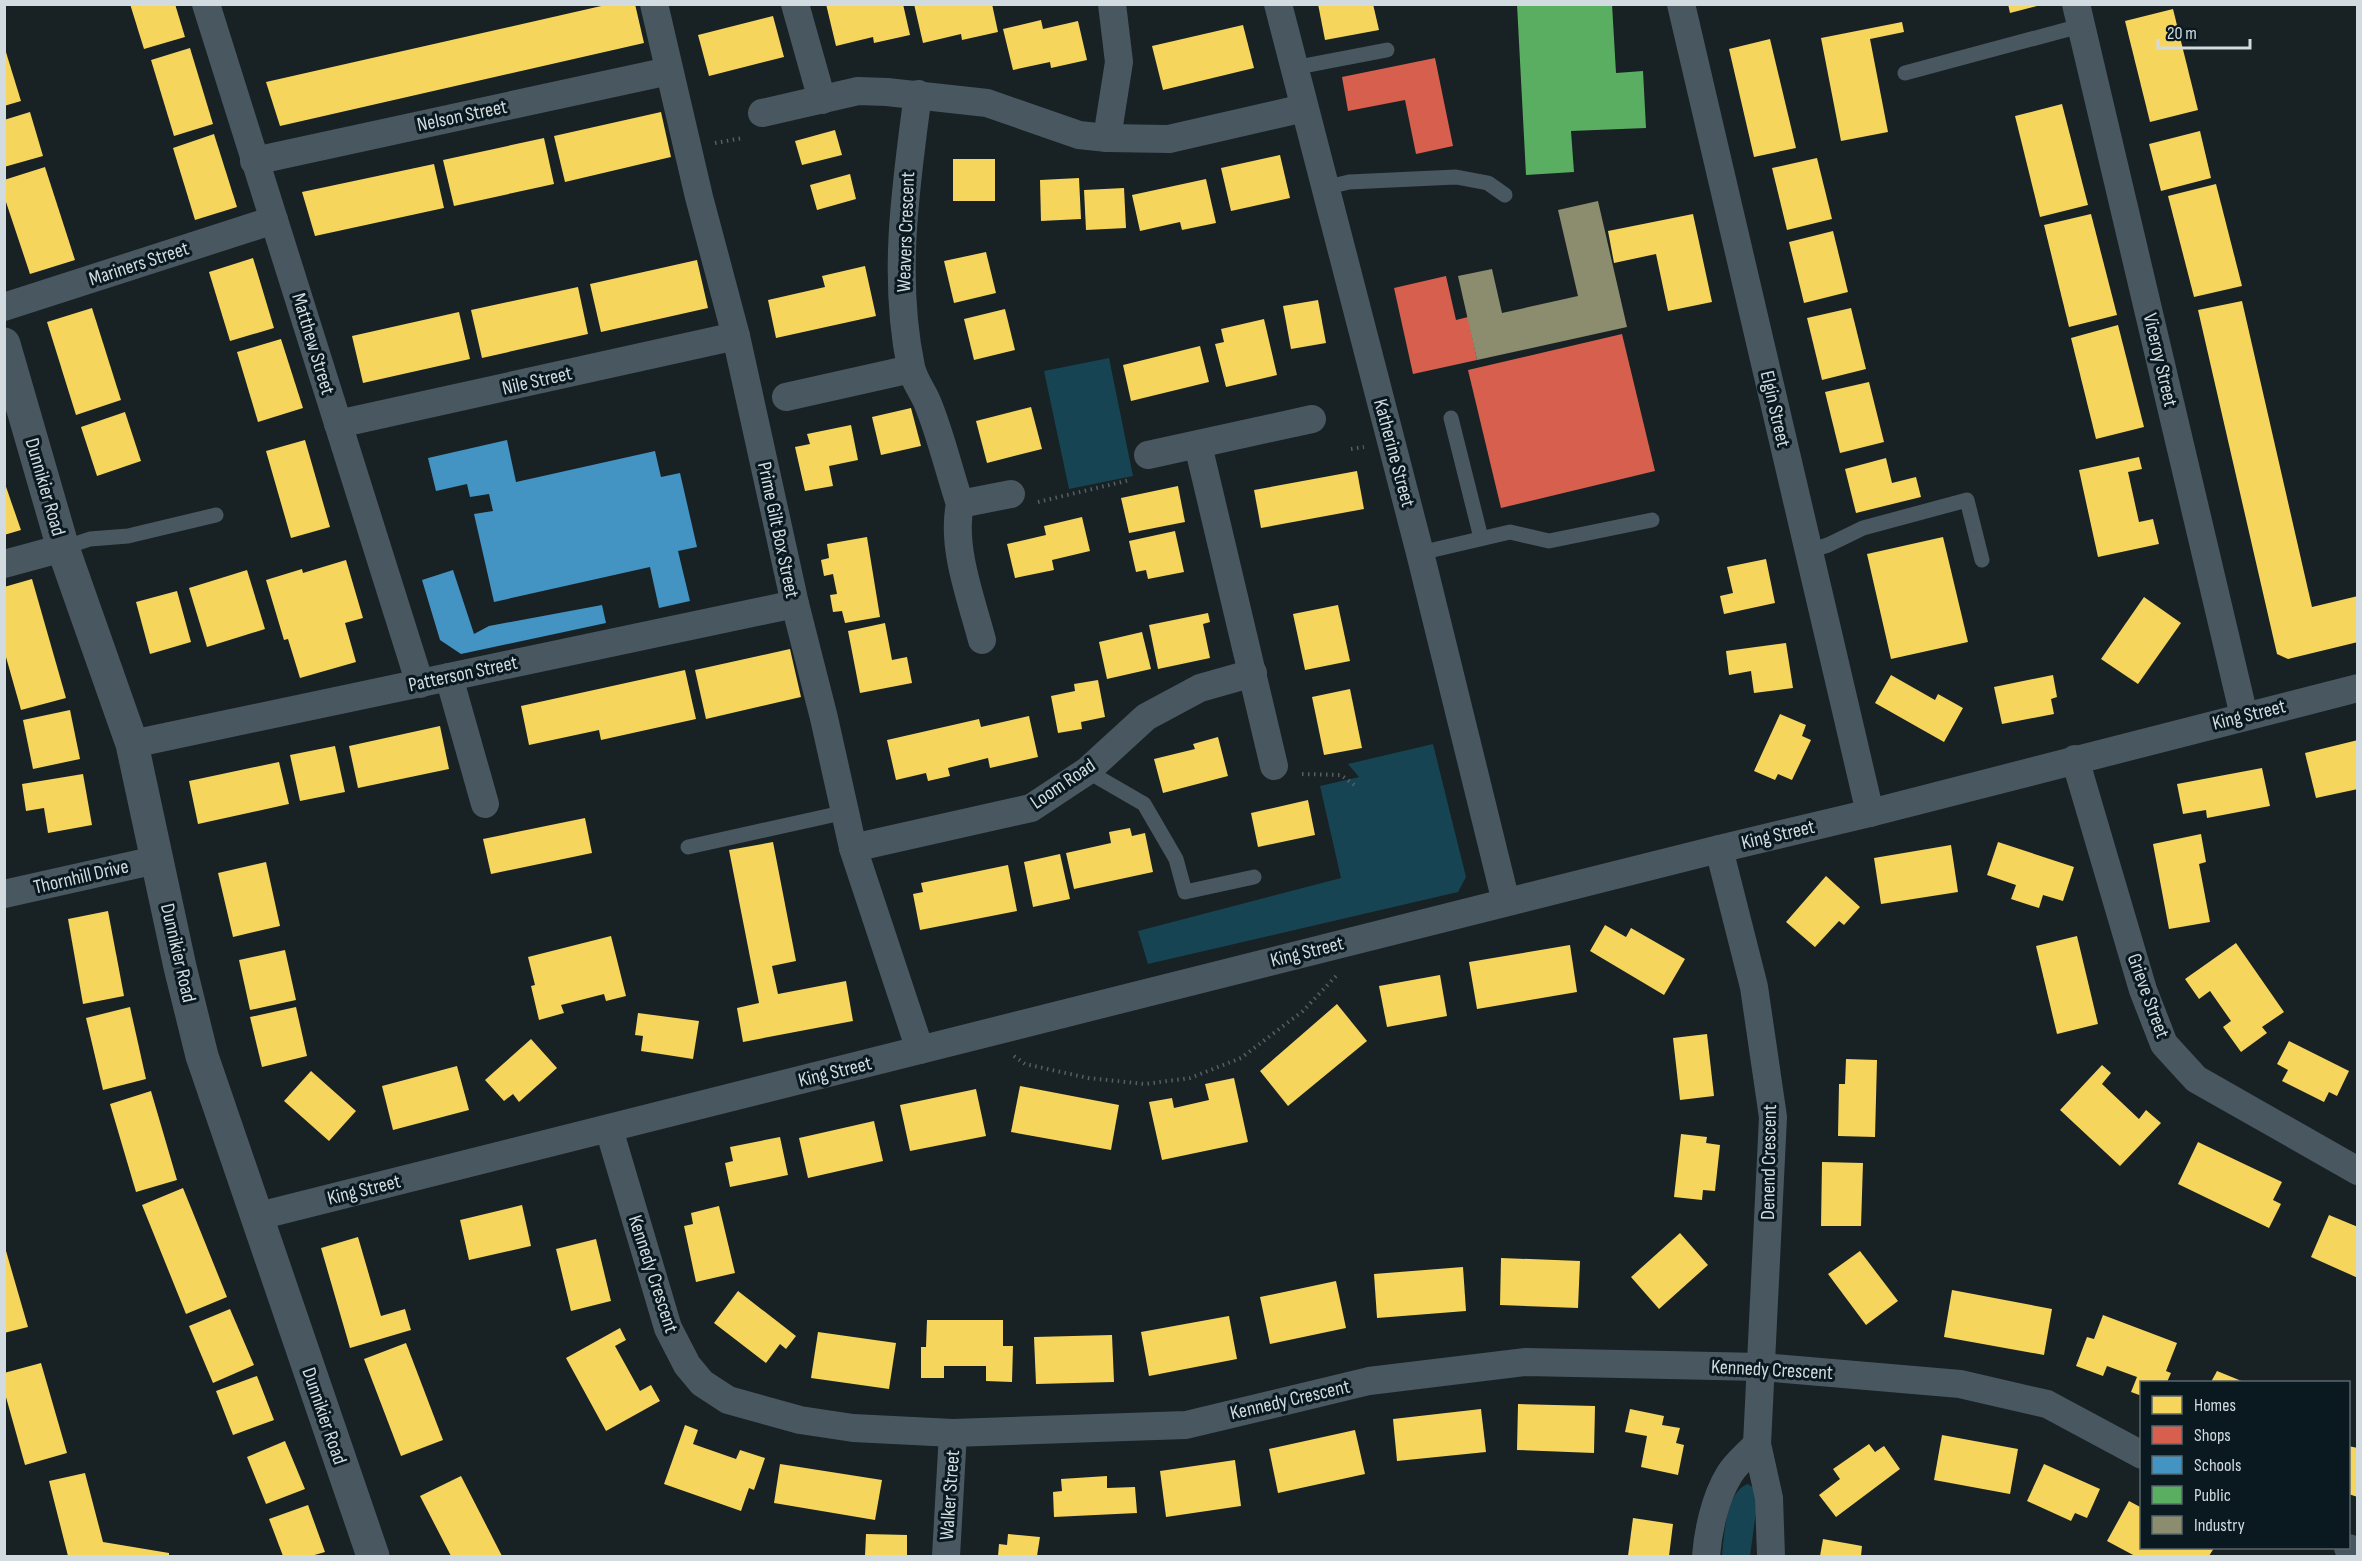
<svg xmlns="http://www.w3.org/2000/svg" width="2362" height="1561" viewBox="0 0 2362 1561" font-family="'Sofia Sans Condensed',sans-serif">
<style>
.green{fill:#174452}
.homes{fill:#f6d55c}
.shops{fill:#d6604d}
.schools{fill:#4393c3}
.public{fill:#5aae61}
.industry{fill:#8c8c6e}
.lines{fill:none;stroke-linecap:round;stroke-linejoin:round}
.path{stroke:#555f65;stroke-width:4;stroke-dasharray:1.5 4.5;stroke-linecap:butt}
.service{stroke:#485760;stroke-width:15}
.minor{stroke:#485760;stroke-width:28}
.tertiary{stroke:#485760;stroke-width:33}
.labels{text-anchor:middle;dominant-baseline:central;stroke-width:6;stroke-linejoin:round;paint-order:stroke}
.street-label{font-size:20px;fill:#d2dce0;stroke:#0a191f}
</style>
<rect width="100%" height="100%" fill="#182124"/>
<g class="green">
<path d="M1109 358 1133 476 1069 489 1044 371Z"/>
<path d="M1433 744 1466 877 1458 892 1148 964 1138 931 1341 878 1320 786 1359 777 1348 764Z"/>
<path d="M1748 1484 1755 1489 1756 1512 1750 1556H1722C1724 1536 1726 1491 1748 1484Z"/>
</g>
<g class="homes">
<path d="M130 4H175L185 37 144 49Z"/>
<path d="M610 4H635L644 43 280 126 266 82Z"/>
<path d="M826 4H903L910 35 874 43 873 37 836 46Z"/>
<path d="M914 4H992L998 32 962 40 961 34 923 43Z"/>
<path d="M1318 4H1373L1379 30 1325 40Z"/>
<path d="M2008 4H2041V5L2010 13Z"/>
<path d="M2173 9 2198 110 2150 122 2125 21Z"/>
<path d="M773 16 784 57 709 76 698 35Z"/>
<path d="M1041 20 1043 29 1078 21 1087 60 1051 68 1050 62 1013 70 1003 29Z"/>
<path d="M1902 22 1904 32 1870 39 1888 132 1841 141 1821 38Z"/>
<path d="M1243 25 1254 68 1163 90 1152 46Z"/>
<path d="M1770 39 1796 148 1754 157 1729 49Z"/>
<path d="M190 48 213 124 174 136 151 60Z"/>
<path d="M5 49 21 101 4 106V50Z"/>
<path d="M2062 104 2088 205 2040 217 2015 116Z"/>
<path d="M30 112 43 156 4 167V120Z"/>
<path d="M661 112 671 157 565 182 554 136Z"/>
<path d="M835 130 842 155 802 165 795 141Z"/>
<path d="M2200 131 2211 178 2161 191 2149 144Z"/>
<path d="M214 134 237 207 195 220 173 148Z"/>
<path d="M544 138 554 184 454 206 443 160Z"/>
<path d="M1280 155 1290 198 1231 211 1221 168Z"/>
<path d="M1817 158 1832 219 1787 230 1772 168Z"/>
<rect x="953" y="159" width="42" height="42"/>
<path d="M434 164 444 208 315 236 302 192Z"/>
<path d="M45 167 75 260 30 274 4 196V180Z"/>
<path d="M850 174 856 199 817 210 810 185Z"/>
<path d="M1079 178 1081 219 1041 221 1040 180Z"/>
<path d="M1206 179 1216 223 1182 230 1180 222 1140 231 1132 195Z"/>
<path d="M2216 184 2242 286 2194 297 2168 196Z"/>
<path d="M1124 188 1126 228 1086 230 1084 190Z"/>
<path d="M1693 214 1712 302 1668 311 1656 254 1614 263 1608 231Z"/>
<path d="M2091 214 2117 315 2069 327 2044 225Z"/>
<path d="M1833 231 1848 292 1804 303 1789 242Z"/>
<path d="M986 252 996 293 954 303 944 261Z"/>
<path d="M253 258 274 328 230 341 209 272Z"/>
<path d="M697 260 708 308 601 332 590 284Z"/>
<path d="M865 266 876 316 776 338 768 300 825 287 822 276Z"/>
<path d="M578 287 588 334 482 358 471 310Z"/>
<path d="M1318 300 1326 343 1291 349 1283 306Z"/>
<path d="M2242 301 2312 607 2358 596V642L2288 659 2277 654 2198 310Z"/>
<path d="M92 308 121 400 76 415 47 322Z"/>
<path d="M1851 308 1866 369 1822 380 1807 318Z"/>
<path d="M1005 309 1015 350 974 360 964 319Z"/>
<path d="M459 312 470 359 363 383 352 336Z"/>
<path d="M1264 319 1277 375 1226 387 1215 344 1224 342 1221 329Z"/>
<path d="M2118 325 2144 427 2096 439 2071 338Z"/>
<path d="M281 339 303 408 258 422 237 352Z"/>
<path d="M1200 346 1209 382 1131 401 1123 365Z"/>
<path d="M1869 382 1884 442 1840 453 1825 392Z"/>
<path d="M1031 407 1042 449 987 463 976 421Z"/>
<path d="M911 408 921 446 881 455 872 417Z"/>
<path d="M125 412 141 461 97 476 81 427Z"/>
<path d="M851 425 858 460 829 466 833 486 805 491 795 447 810 444 807 434Z"/>
<path d="M305 440 330 527 291 538 266 451Z"/>
<path d="M2139 457 2142 469 2128 472 2139 522 2153 519 2159 544 2098 557 2079 470Z"/>
<path d="M1886 458 1892 483 1916 477 1921 497 1856 513 1845 469Z"/>
<path d="M1357 471 1364 509 1261 528 1254 490Z"/>
<path d="M4 481 21 530 4 535Z"/>
<path d="M1178 486 1185 522 1129 533 1121 498Z"/>
<path d="M1082 517 1090 551 1052 560 1054 570 1015 578 1007 544 1046 535 1044 526Z"/>
<path d="M1175 531 1184 572 1148 579 1146 570 1136 572 1129 541Z"/>
<path d="M867 537 880 617 845 623 842 611 833 612 830 595 837 594 833 574 824 576 821 560 829 558 827 544Z"/>
<path d="M1943 537 1968 642 1891 659 1867 554Z"/>
<path d="M1766 559 1775 603 1724 614 1720 596 1733 593 1727 567Z"/>
<path d="M346 560 363 618 345 623 356 662 300 678 288 639 284 640 266 580 302 569 303 573Z"/>
<path d="M247 570 265 629 207 647 189 588Z"/>
<path d="M32 579 66 698 21 710 4 650V587Z"/>
<path d="M177 591 191 642 150 654 136 602Z"/>
<path d="M2144 597 2181 623 2138 684 2101 659Z"/>
<path d="M1338 605 1350 661 1305 670 1293 614Z"/>
<path d="M1208 613 1210 622 1203 624 1210 658 1158 669 1149 625Z"/>
<path d="M885 623 892 660 907 657 912 683 860 693 848 631Z"/>
<path d="M1142 632 1151 669 1107 679 1099 642Z"/>
<path d="M1786 643 1793 688 1754 693 1751 671 1729 675 1726 651Z"/>
<path d="M790 649 801 697 706 719 695 670Z"/>
<path d="M685 670 696 719 601 740 599 730 529 745 521 706Z"/>
<path d="M1891 675 1935 700 1938 694 1963 708 1944 742 1875 703Z"/>
<path d="M2053 675 2057 697 2051 699 2054 714 2002 724 1994 687Z"/>
<path d="M1098 680 1105 717 1081 722 1082 729 1058 733 1051 696 1075 691 1074 684Z"/>
<path d="M1350 689 1362 748 1324 755 1312 697Z"/>
<path d="M70 710 80 759 33 769 23 720Z"/>
<path d="M1780 714 1806 725 1802 736 1811 740 1792 780 1778 774 1775 780 1754 771Z"/>
<path d="M1029 716 1038 757 990 768 988 758 948 768 950 776 928 781 926 773 896 780 887 740 979 719 981 727Z"/>
<path d="M440 726 449 769 358 788 349 746Z"/>
<path d="M1218 737 1228 776 1163 793 1154 759 1195 749 1193 744Z"/>
<path d="M2358 740V789L2316 798 2305 753Z"/>
<path d="M335 746 345 792 300 801 290 755Z"/>
<path d="M279 762 289 804 198 824 189 781Z"/>
<path d="M2262 768 2270 806 2207 818 2206 810 2183 814 2177 784Z"/>
<path d="M83 774 92 825 48 833 44 808 26 811 22 784Z"/>
<path d="M1308 800 1315 835 1258 847 1251 813Z"/>
<path d="M585 818 592 853 491 874 483 839Z"/>
<path d="M1130 828 1132 836 1145 833 1153 872 1074 889 1066 853 1111 843 1109 832Z"/>
<path d="M2201 834 2206 862 2199 864 2210 922 2169 929 2153 844Z"/>
<path d="M773 842 796 961 772 966 778 994 846 981 853 1021 743 1042 737 1008 759 1003 729 850Z"/>
<path d="M1998 842 2074 867 2063 901 2043 895 2039 908 2011 899 2016 885 1987 875Z"/>
<path d="M1951 845 1958 892 1881 904 1874 858Z"/>
<path d="M1060 854 1070 899 1033 907 1024 862Z"/>
<path d="M266 862 280 926 233 937 218 873Z"/>
<path d="M1008 865 1017 911 920 930 913 894 923 892 921 883Z"/>
<path d="M1826 876 1860 907 1844 925 1839 921 1815 947 1786 922Z"/>
<path d="M108 911 124 996 83 1004 68 919Z"/>
<path d="M1605 925 1626 937 1631 928 1685 959 1664 995 1590 951Z"/>
<path d="M611 936 626 996 606 1001 604 994 561 1005 564 1013 539 1020 531 986 535 985 528 957Z"/>
<path d="M2077 936 2098 1024 2057 1034 2036 946Z"/>
<path d="M2236 943 2284 1012 2262 1027 2267 1033 2241 1052 2223 1027 2231 1021 2210 991 2199 999 2185 979Z"/>
<path d="M1570 945 1577 992 1477 1009 1469 962Z"/>
<path d="M285 950 296 1000 250 1010 239 960Z"/>
<path d="M1440 975 1447 1016 1387 1027 1379 986Z"/>
<path d="M1337 1004 1367 1041 1288 1106 1260 1071Z"/>
<path d="M130 1007 146 1079 103 1090 86 1018Z"/>
<path d="M296 1007 307 1056 262 1067 250 1017Z"/>
<path d="M638 1013 699 1021 693 1059 641 1051 643 1036 635 1035Z"/>
<path d="M1707 1034 1714 1096 1680 1100 1673 1038Z"/>
<path d="M531 1039 557 1068 519 1102 513 1094 504 1101 485 1080Z"/>
<path d="M2289 1041 2349 1071 2337 1096 2329 1092 2324 1102 2282 1081 2288 1070 2277 1064Z"/>
<path d="M1846 1059 1877 1060 1875 1137 1838 1136 1839 1084H1845Z"/>
<path d="M2102 1065 2111 1073 2102 1084 2139 1119 2146 1110 2161 1123 2120 1166 2060 1110Z"/>
<path d="M457 1066 469 1110 393 1130 382 1086Z"/>
<path d="M311 1071 356 1111 329 1141 284 1101Z"/>
<path d="M1234 1078 1248 1142 1162 1160 1149 1102 1172 1098 1174 1108 1209 1100 1205 1084Z"/>
<path d="M1020 1086 1119 1105 1111 1150 1011 1132Z"/>
<path d="M976 1089 986 1136 910 1151 900 1105Z"/>
<path d="M151 1091 177 1180 136 1192 110 1104Z"/>
<path d="M874 1121 883 1161 808 1178 799 1138Z"/>
<path d="M1681 1134 1707 1137 1706 1143 1720 1145 1715 1191 1703 1190 1702 1200 1674 1197Z"/>
<path d="M780 1137 788 1175 730 1187 725 1163 733 1161 730 1147Z"/>
<path d="M2198 1142 2282 1182 2273 1200 2281 1204 2269 1228 2178 1184Z"/>
<path d="M1822 1162 1863 1163 1861 1226H1821Z"/>
<path d="M183 1188 227 1297 186 1314 142 1205Z"/>
<path d="M522 1205 531 1246 469 1260 460 1220Z"/>
<path d="M719 1206 735 1273 696 1282 684 1226 693 1224 691 1213Z"/>
<path d="M2329 1215 2358 1227V1278L2311 1257Z"/>
<path d="M1680 1233 1708 1265 1659 1309 1631 1277Z"/>
<path d="M358 1237 381 1316 405 1309 411 1330 350 1348 321 1248Z"/>
<path d="M596 1239 611 1301 571 1311 556 1249Z"/>
<path d="M4 1244 28 1327 4 1333Z"/>
<path d="M1860 1251 1898 1301 1866 1325 1828 1274Z"/>
<path d="M1501 1258 1580 1261 1578 1308 1500 1305Z"/>
<path d="M1463 1267 1466 1311 1377 1318 1374 1274Z"/>
<path d="M1336 1281 1346 1328 1270 1344 1260 1297Z"/>
<path d="M1952 1290 2052 1309 2044 1355 1944 1337Z"/>
<path d="M738 1291 796 1336 786 1349 780 1344 766 1363 714 1323Z"/>
<path d="M230 1309 254 1365 213 1383 189 1326Z"/>
<path d="M2103 1315 2177 1343 2166 1371 2171 1373 2167 1382H2142V1396L2131 1392 2137 1377 2107 1366 2103 1376 2076 1366 2087 1337 2094 1339Z"/>
<path d="M1229 1316 1237 1359 1149 1376 1141 1332Z"/>
<path d="M927 1320H1003V1346H1013L1012 1382 986 1381V1366H944V1378H921V1347H926Z"/>
<path d="M620 1328 626 1340 615 1346 640 1391 651 1385 660 1401 606 1431 566 1358Z"/>
<path d="M818 1332 896 1343 889 1389 811 1378Z"/>
<path d="M1112 1335 1114 1382 1036 1384 1034 1337Z"/>
<path d="M406 1343 443 1440 401 1456 364 1359Z"/>
<path d="M41 1363 67 1453 25 1465 4 1390V1373Z"/>
<path d="M2217 1371 2244 1382H2211Z"/>
<path d="M257 1376 274 1420 233 1435 216 1391Z"/>
<path d="M1518 1404 1595 1406 1594 1453 1517 1450Z"/>
<path d="M1481 1409 1486 1452 1397 1461 1393 1419Z"/>
<path d="M1630 1409 1664 1416 1662 1425 1680 1428 1676 1443 1684 1445 1678 1475 1641 1467 1647 1436 1625 1432Z"/>
<path d="M685 1425 698 1430 693 1444 736 1459 740 1450 765 1458 754 1490 749 1488 741 1511 664 1484Z"/>
<path d="M1355 1430 1365 1474 1278 1493 1269 1449Z"/>
<path d="M1942 1435 2018 1449 2010 1494 1934 1480Z"/>
<path d="M285 1441 305 1489 266 1504 247 1457Z"/>
<path d="M1869 1444 1875 1452 1884 1446 1900 1469 1836 1517 1819 1495 1840 1479 1833 1469Z"/>
<path d="M2348 1446 2358 1448V1497L2348 1494Z"/>
<path d="M1235 1460 1241 1506 1166 1517 1160 1471Z"/>
<path d="M780 1464 882 1480 875 1520 774 1503Z"/>
<path d="M2044 1464 2100 1489 2087 1518 2075 1513 2071 1521 2027 1501Z"/>
<path d="M85 1473 103 1542 169 1553V1556H68L49 1481Z"/>
<path d="M461 1476 502 1556H451L420 1496Z"/>
<path d="M1107 1476V1488L1135 1487 1137 1513 1054 1517 1053 1492 1062 1491 1061 1479Z"/>
<path d="M2129 1501 2142 1508V1548H2214L2209 1556H2135L2107 1541Z"/>
<path d="M308 1505 325 1552 311 1556H283L269 1519Z"/>
<path d="M1633 1518 1673 1524 1669 1556H1628Z"/>
<path d="M866 1534 907 1535V1556H865Z"/>
<path d="M1008 1534 1040 1537 1037 1556H998L999 1544 1007 1545Z"/>
<path d="M1823 1539 1862 1546 1861 1556H1820Z"/>
</g>
<g class="shops">
<path d="M1435 58 1453 146 1416 154 1405 100 1348 111 1342 77Z"/>
<path d="M1446 276 1456 320 1468 317 1477 360 1413 374 1394 288Z"/>
<path d="M1622 334 1655 471 1501 508 1468 370Z"/>
</g>
<g class="schools">
<path d="M507 440 516 482 655 451 661 477 680 473 697 547 678 551 690 601 659 608 650 567 494 602 474 514 493 511 489 494 470 497 467 484 436 491 428 458Z"/>
<path d="M453 570 474 634 489 626 602 605 606 623 461 654 440 640 422 580Z"/>
</g>
<path class="public" d="M1517 4H1612L1616 73 1643 71 1646 128 1571 131 1574 172 1526 175Z"/>
<path class="industry" d="M1598 201 1627 327 1477 360 1458 276 1492 269 1502 313 1578 296 1558 210Z"/>
<g class="lines">
<g class="path">
<path d="M715 143 743 138"/>
<path d="M1351 449 1364 447"/>
<path d="M1038 502 1130 480"/>
<path d="M1302 774 1341 775 1357 787"/>
<path d="M1014 1056 1025 1064 1088 1078 1145 1084 1190 1078 1241 1058 1303 1011 1336 976"/>
</g>
<g class="service">
<path d="M1293 68 1387 50"/>
<path d="M1905 73 2080 26"/>
<path d="M1324 188 1349 182 1456 177 1488 183 1505 195"/>
<path d="M1451 418 1481 538"/>
<path d="M63 548 90 539 128 536 216 515"/>
<path d="M1809 551 1828 545 1863 528 1967 500 1982 560"/>
<path d="M1420 553 1510 532 1549 541 1652 520"/>
<path d="M1087 771 1144 804 1176 859 1185 892 1254 877"/>
<path d="M688 847 846 812"/>
</g>
<g class="minor">
<path d="M206 4 420 684"/>
<path d="M654 4 699 197 736 336 795 604 824 718 853 848 920 1050"/>
<path d="M795 4 822 100"/>
<path d="M1278 4 1420 553 1506 902"/>
<path d="M1681 4 1870 813"/>
<path d="M2076 4 2244 716"/>
<path d="M918 94C906 184 892 277 911 367 914 381 923 391 928 404 941 436 949 471 960 504 951 547 971 598 982 640"/>
<path d="M762 113 858 91 887 92 987 103 1079 135 1107 138 1169 139 1304 108"/>
<path d="M1107 138 1119 62 1112 4"/>
<path d="M254 161 669 71"/>
<path d="M4 307 274 220"/>
<path d="M786 397 911 369"/>
<path d="M338 424 736 336"/>
<path d="M1198 445 1274 766"/>
<path d="M1148 455 1312 419"/>
<path d="M960 504 1011 494"/>
<path d="M4 564 63 548"/>
<path d="M449 677 485 804"/>
<path d="M132 744 795 604"/>
<path d="M2075 759 2143 990 2164 1044 2196 1079 2358 1171"/>
<path d="M853 848 1031 808 1087 771 1146 717 1200 688 1253 673"/>
<path d="M1719 849 1754 987 1773 1117 1757 1444 1769 1498 1771 1556"/>
<path d="M4 894 156 860"/>
<path d="M609 1129 668 1328 687 1365 702 1383 728 1400 800 1420 853 1428 953 1433 1186 1425 1369 1381 1526 1362 1762 1367 1960 1384 2047 1404 2142 1455"/>
<path d="M255 1217 1719 849 1870 813 2358 688"/>
<path d="M2348 1548 2358 1551"/>
<path d="M946 1556 953 1433"/>
<path d="M1706 1556C1708 1531 1715 1498 1729 1475 1735 1464 1748 1454 1757 1444"/>
</g>
<path class="tertiary" d="M4 344 63 548 132 744 180 967 202 1056 373 1556"/>
</g>
<g class="labels">
<g class="street-label">
<text transform="translate(462 116) rotate(-12)">Nelson Street</text>
<text transform="translate(906 232) rotate(-88)">Weavers Crescent</text>
<text transform="translate(139 264) rotate(-18)">Mariners Street</text>
<text transform="translate(313 344) rotate(73)">Matthew Street</text>
<text transform="translate(2160 360) rotate(77)">Viceroy Street</text>
<text transform="translate(537 381) rotate(-13)">Nile Street</text>
<text transform="translate(1775 409) rotate(77)">Elgin Street</text>
<text transform="translate(1394 453) rotate(75)">Katherine Street</text>
<text transform="translate(45 487) rotate(74)">Dunnikier Road</text>
<text transform="translate(778 530) rotate(78)">Prime Gilt Box Street</text>
<text transform="translate(463 674) rotate(-12)">Patterson Street</text>
<text transform="translate(2249 715) rotate(-14)">King Street</text>
<text transform="translate(1063 784) rotate(-34)">Loom Road</text>
<text transform="translate(1778 835) rotate(-13)">King Street</text>
<text transform="translate(81 877) rotate(-13)">Thornhill Drive</text>
<text transform="translate(1307 952) rotate(-14)">King Street</text>
<text transform="translate(178 953) rotate(77)">Dunnikier Road</text>
<text transform="translate(2148 996) rotate(70)">Grieve Street</text>
<text transform="translate(835 1072) rotate(-14)">King Street</text>
<text transform="translate(1769 1162) rotate(-89)">Denend Crescent</text>
<text transform="translate(364 1190) rotate(-14)">King Street</text>
<text transform="translate(653 1274) rotate(72)">Kennedy Crescent</text>
<text transform="translate(1772 1370) rotate(3)">Kennedy Crescent</text>
<text transform="translate(1290 1400) rotate(-13)">Kennedy Crescent</text>
<text transform="translate(324 1416) rotate(71)">Dunnikier Road</text>
<text transform="translate(950 1495) rotate(-86)">Walker Street</text>
</g>
</g>
<rect width="2362" height="1561" fill="none" stroke="#d2dce0" stroke-width="12"/>
<rect x="2140" y="1381" width="210" height="168" fill="#0a191f" stroke="#5a676c" stroke-width="1.5"/>
<rect x="2152" y="1396" width="30" height="18" fill="#f6d55c" stroke="#5a676c" stroke-width="1.5"/>
<text x="2194" y="1411" font-size="18" fill="#d2dce0">Homes</text>
<rect x="2152" y="1426" width="30" height="18" fill="#d6604d" stroke="#5a676c" stroke-width="1.5"/>
<text x="2194" y="1441" font-size="18" fill="#d2dce0">Shops</text>
<rect x="2152" y="1456" width="30" height="18" fill="#4393c3" stroke="#5a676c" stroke-width="1.5"/>
<text x="2194" y="1471" font-size="18" fill="#d2dce0">Schools</text>
<rect x="2152" y="1486" width="30" height="18" fill="#5aae61" stroke="#5a676c" stroke-width="1.5"/>
<text x="2194" y="1501" font-size="18" fill="#d2dce0">Public</text>
<rect x="2152" y="1516" width="30" height="18" fill="#8c8c6e" stroke="#5a676c" stroke-width="1.5"/>
<text x="2194" y="1531" font-size="18" fill="#d2dce0">Industry</text>
<path d="M2158 39v9h92v-9" fill="none" stroke="#d2dce0" stroke-width="3"/>
<text x="2167" y="39" font-size="18" fill="#d2dce0" stroke="#0a191f" stroke-width="4.5" paint-order="stroke">20 m</text>
</svg>
